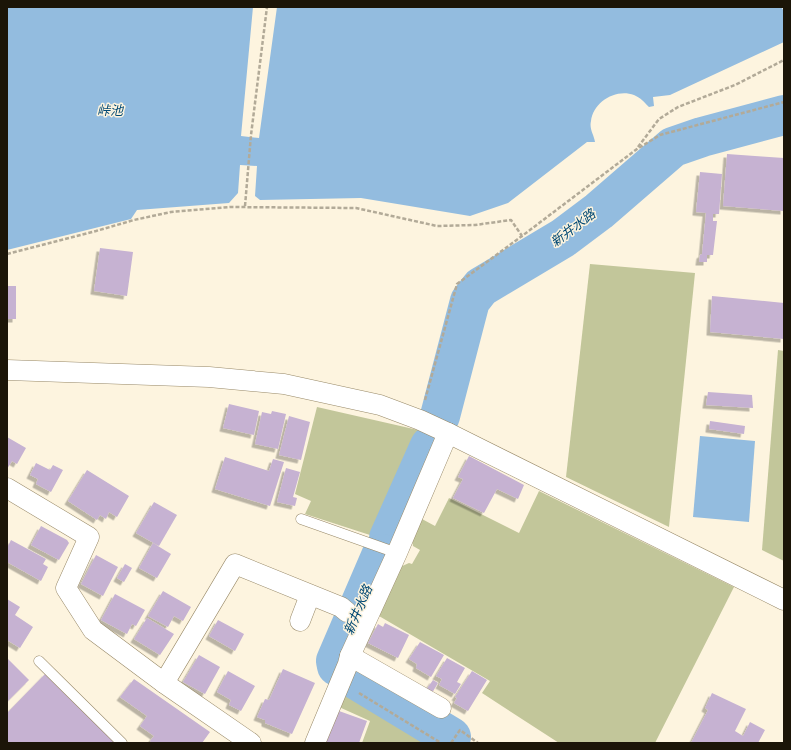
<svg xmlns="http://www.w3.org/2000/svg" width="791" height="750" viewBox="0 0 791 750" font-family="'Fira Sans','Noto Sans JP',sans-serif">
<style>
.green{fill:#c2c69a}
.water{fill:#93bcdf}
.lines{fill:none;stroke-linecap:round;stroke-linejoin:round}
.river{stroke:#93bcdf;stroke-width:40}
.building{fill:#c6b2d2;filter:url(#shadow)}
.lane-casing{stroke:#988968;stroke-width:11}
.street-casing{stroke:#988968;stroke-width:21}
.path{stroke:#b2aa98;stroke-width:2.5;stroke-dasharray:4 2;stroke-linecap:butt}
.lane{stroke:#fff;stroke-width:10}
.street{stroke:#fff;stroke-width:20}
.labels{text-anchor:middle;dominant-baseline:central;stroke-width:3;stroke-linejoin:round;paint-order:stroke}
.water-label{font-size:13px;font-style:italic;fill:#024974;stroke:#fdf4df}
</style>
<defs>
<filter id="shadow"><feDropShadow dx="-3.5" dy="3.5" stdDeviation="0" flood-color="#0004"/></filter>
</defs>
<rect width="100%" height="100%" fill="#fdf4df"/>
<g class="green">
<path d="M590 264 695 273 669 527 566 477Z"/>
<path d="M778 350 784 351V561L762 550Z"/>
<path d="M317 407 418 430 373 536 305 514 311 501 295 494Z"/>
<path d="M539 491 734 587 655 743H559L482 693 490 681 379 616 400 567 409 563 412 564 420 550 413 546 412 539 422 519 435 526 449 498 519 533Z"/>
<path d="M347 687 436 743H362L370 721 339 707Z"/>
</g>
<g class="water">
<path d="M7 7H253L241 136 259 138 277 7H781L784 11V42L670 95 653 97 654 106 649 107C644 102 641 98 634 95 616 88 593 102 591 121 589 129 594 135 595 142H587L508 203 470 216 361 198 260 200 255 196 257 166 240 165 238 193 229 203 137 210 131 219 7 250Z"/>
<path d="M700 436 755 441 749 522 693 517Z"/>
</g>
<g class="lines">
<g class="river">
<path d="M440 416 470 301 481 287 563 238 599 211 673 147 702 137 784 115"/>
<path d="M389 538 430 446"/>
<path d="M337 666 336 661 382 554"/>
<path d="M355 679 451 737"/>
</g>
</g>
<g class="building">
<path d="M727 154 784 158V211L723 206Z"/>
<path d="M700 172 722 174 719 214H713V221H717L713 255H707V262H699L700 255 702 254 706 213 696 212Z"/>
<path d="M100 248 133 252 127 296 94 291Z"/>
<rect x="7" y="286" width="9" height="33"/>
<path d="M712 296 784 303V339L710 332Z"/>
<path d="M708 392 752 395 753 408 706 405Z"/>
<path d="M229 404 259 411 254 435 223 428Z"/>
<path d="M272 411 286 414 278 449 255 444 262 412 271 414Z"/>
<path d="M289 416 310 422 301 460 279 455Z"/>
<path d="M710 421 745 426 744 434 709 429Z"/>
<path d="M7 437 26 448 17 464 12 461 7 469Z"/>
<path d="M469 456 524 485 518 499 497 489 484 513 453 498 463 479 458 477Z"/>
<path d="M225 457 269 471 273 459 284 462 270 506 215 489Z"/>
<path d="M36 463 50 470 53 465 63 470 51 492 36 484 38 479 30 475Z"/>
<path d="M286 468 300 472 293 497 297 498 295 506 277 502Z"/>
<path d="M87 470 129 496 117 517 109 512 106 519 100 515 97 520 68 501Z"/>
<path d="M154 502 177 515 159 546 136 533Z"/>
<path d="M41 526 67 540 69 543 59 560 31 545Z"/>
<path d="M11 540 46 559 43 564 48 567 41 581 7 562V548Z"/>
<path d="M153 543 171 554 157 578 139 568Z"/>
<path d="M96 555 118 567 103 596 81 584Z"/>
<path d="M125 564 132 568 124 582 117 578Z"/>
<path d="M163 591 191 607 183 621 174 616 168 627 148 616Z"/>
<path d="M115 594 145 610 136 626 132 624 127 634 101 620Z"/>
<path d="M7 599 20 607 15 615 33 627 20 648 7 640Z"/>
<path d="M147 618 174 634 160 655 134 639Z"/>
<path d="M218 620 244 634 235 651 209 636Z"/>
<path d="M385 623 409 635 398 658 368 643 378 624 383 627Z"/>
<path d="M420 642 444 655 431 677 416 668 417 664 409 659Z"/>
<path d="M199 655 220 667 205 694 183 682Z"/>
<path d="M7 658 29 680 7 702Z"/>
<path d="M447 658 465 668 457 682 461 684 455 694 439 685 442 679 436 676Z"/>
<path d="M283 669 315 683 292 734 265 723V720L257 717 265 699 269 700Z"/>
<path d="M228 671 255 686 241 711 229 705 231 700 217 692Z"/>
<path d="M472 671 487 680 468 711 454 703 457 698 455 697Z"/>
<path d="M46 673 116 743H7V713Z"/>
<path d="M134 679 210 732 202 743H152L150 741 154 736 140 726 147 716 120 697Z"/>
<path d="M433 680 438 683 432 693 426 690Z"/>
<path d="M712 693 746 709 735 731 743 736 750 722 765 730 758 743H691L708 710 705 708Z"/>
<path d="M339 711 367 721 359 743H326Z"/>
</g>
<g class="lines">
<g class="lane-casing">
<g id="lane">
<path d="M301 519 397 553"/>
<path d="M39 661 122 743"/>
</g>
</g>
<g class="street-casing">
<g id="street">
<path d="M7 370 209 377 284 384 380 405 420 420 448 433 784 600"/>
<path d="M7 488 89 537 66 588 93 630 164 683 251 743"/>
<path d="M300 621 310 595"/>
<path d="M350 656 441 708"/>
<path d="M164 683 235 564 341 607 347 612"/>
<path d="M315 743 348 664 350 656 397 553 448 433"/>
</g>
</g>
<g class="path">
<path d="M638 147 659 119 678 107 735 85 784 60"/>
<path d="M245 206 251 135 267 7"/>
<path d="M7 254 96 231 134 220 171 212 230 207 356 208 437 226 475 225 511 220 522 236 637 149 660 135 784 102"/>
<path d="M425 400 457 284 522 236"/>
<path d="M359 693 441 743"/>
<path d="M451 743 460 730 478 743"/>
</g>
<use href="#lane" class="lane"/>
<use href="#street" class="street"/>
</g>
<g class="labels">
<g class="water-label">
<text x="110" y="110">峠池</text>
<text transform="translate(573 228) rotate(-37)">新井水路</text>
<text transform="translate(358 610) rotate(-67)">新井水路</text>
</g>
</g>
<rect width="791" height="750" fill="none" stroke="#1b1508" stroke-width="16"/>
</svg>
